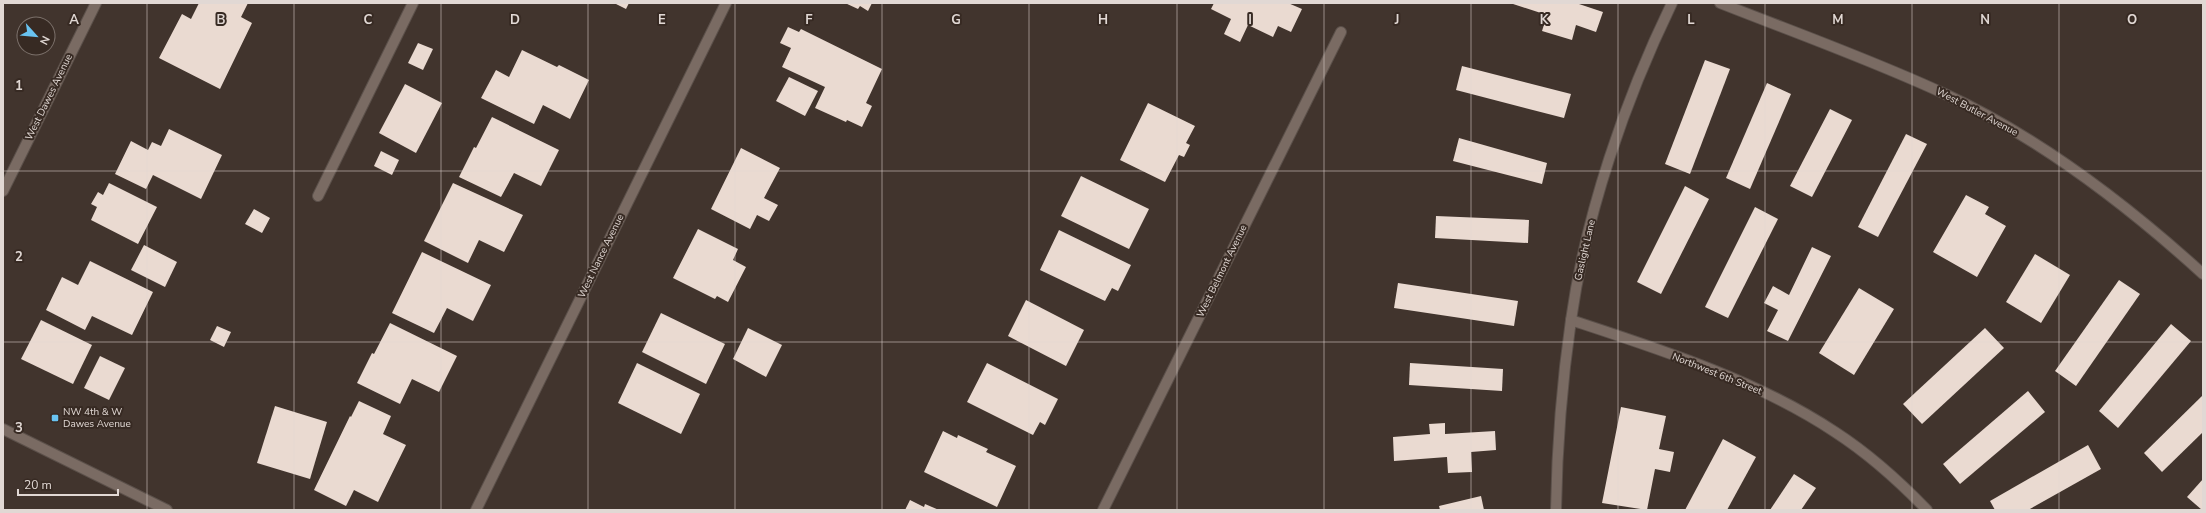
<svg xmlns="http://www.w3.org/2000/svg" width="2206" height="513" viewBox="0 0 2206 513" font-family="'Nunito Sans',sans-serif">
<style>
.building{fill:#eadad1}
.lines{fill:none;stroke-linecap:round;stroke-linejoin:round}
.service-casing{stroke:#5b504a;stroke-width:12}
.minor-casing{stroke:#5b504a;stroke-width:12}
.service{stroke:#7a6b63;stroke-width:10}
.minor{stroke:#7a6b63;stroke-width:10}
.grid{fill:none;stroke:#e1d8d4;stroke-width:1;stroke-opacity:0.55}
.poi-dot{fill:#69c3f1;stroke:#372a23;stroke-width:1.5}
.labels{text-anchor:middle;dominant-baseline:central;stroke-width:4;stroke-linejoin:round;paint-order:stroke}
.street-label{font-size:10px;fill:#e1d8d4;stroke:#372a23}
.poi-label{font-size:10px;fill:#e1d8d4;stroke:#372a23;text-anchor:start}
.grid-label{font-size:13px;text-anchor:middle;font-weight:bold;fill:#e1d8d4;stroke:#372a23;stroke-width:4;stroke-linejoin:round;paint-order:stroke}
</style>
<rect width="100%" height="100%" fill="#41342d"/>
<g class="building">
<path d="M199 3H248L241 17 252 23 220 89 159 58 182 14 191 19Z"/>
<path d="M614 3H629L626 9Z"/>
<path d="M845 3H872L868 11 860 6 858 9Z"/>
<path d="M1214 3H1288L1302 9 1291 32 1278 26 1273 37 1248 25 1240 42 1224 34 1231 19 1211 9Z"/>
<path d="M1510 3H1576L1603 12 1596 32 1576 25 1572 40 1542 31 1547 15Z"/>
<path d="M788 27 799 32 801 29 882 69 866 103 872 106 862 127 847 120 846 122 815 108 825 87 782 67 791 48 780 43Z"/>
<path d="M418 43 433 49 423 70 408 63Z"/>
<path d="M522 50 557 67 559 65 589 80 570 119 543 105 534 124 481 98 496 70 509 77Z"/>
<path d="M1705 60 1730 69 1690 174 1665 164Z"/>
<path d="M1462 66 1571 94 1564 118 1456 90Z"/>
<path d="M789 77 818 91 805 116 776 101Z"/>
<path d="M1767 83 1791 94 1750 189 1726 178Z"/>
<path d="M405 84 442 103 416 153 379 133Z"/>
<path d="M1148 103 1195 126 1186 143 1190 145 1184 157 1179 155 1165 182 1120 160Z"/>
<path d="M1830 109 1852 120 1812 197 1790 186Z"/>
<path d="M492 117 559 150 541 186 514 173 501 197 459 177 474 147 476 148Z"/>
<path d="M169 129 222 155 201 199 153 175 146 189 115 174 131 141 148 150 152 142 161 146Z"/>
<path d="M1906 134 1927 144 1878 237 1858 227Z"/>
<path d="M1459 138 1547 163 1542 184 1453 161Z"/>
<path d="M741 148 780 168 764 198 778 205 769 221 757 215 750 229 711 209Z"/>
<path d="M381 151 399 160 392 175 374 166Z"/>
<path d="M1081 176 1149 209 1129 249 1061 216Z"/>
<path d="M109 183 157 207 138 244 91 220 97 207 91 204 98 192 103 195Z"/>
<path d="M453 183 523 215 504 252 479 240 468 263 424 241Z"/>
<path d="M1685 186 1709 199 1661 294 1637 282Z"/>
<path d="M1966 195 1989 207 1985 214 2006 226 1977 277 1933 252Z"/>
<path d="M1755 207 1778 219 1728 318 1705 307Z"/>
<path d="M254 209 270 218 262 233 245 224Z"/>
<path d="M1436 216 1529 220 1528 243 1435 238Z"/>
<path d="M698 229 738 249 733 260 746 267 728 302 717 296 715 299 673 278Z"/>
<path d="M1059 230 1131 265 1118 291 1112 288 1105 301 1040 270Z"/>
<path d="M144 245 177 262 165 287 131 270Z"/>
<path d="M1812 247 1831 256 1788 341 1767 331 1778 310 1764 303 1773 286 1789 295Z"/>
<path d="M422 252 491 285 473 321 447 308 434 333 392 313Z"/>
<path d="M2035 254 2070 275 2041 323 2006 302Z"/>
<path d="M90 261 153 292 132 335 92 316 85 330 46 310 62 277 78 285Z"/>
<path d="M2119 280 2140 294 2076 386 2055 371Z"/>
<path d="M1398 283 1518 301 1514 326 1394 308Z"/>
<path d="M1859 288 1894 309 1854 375 1819 353Z"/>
<path d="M1026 300 1084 330 1066 366 1008 336Z"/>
<path d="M661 313 725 344 706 384 642 352Z"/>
<path d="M41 320 92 345 73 384 21 359Z"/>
<path d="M390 323 457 356 439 392 412 379 400 404 357 383 372 353 374 354Z"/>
<path d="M2171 324 2191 341 2118 428 2099 411Z"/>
<path d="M217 326 231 332 224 347 210 340Z"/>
<path d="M748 328 782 345 766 377 733 359Z"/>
<path d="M1985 328 2004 348 1922 424 1903 404Z"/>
<path d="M100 356 125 368 109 400 84 388Z"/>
<path d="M637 363 700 394 681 434 618 403Z"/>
<path d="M987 363 1058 399 1045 425 1040 422 1033 435 967 402Z"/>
<path d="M1410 363 1503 369 1502 391 1409 385Z"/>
<path d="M2028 391 2045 412 1960 484 1943 464Z"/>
<path d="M2203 395V432L2162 472 2144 453Z"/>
<path d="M359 401 391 416 383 434 406 445 378 502 354 490 346 506 314 490 350 416 351 417Z"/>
<path d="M275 406 327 422 310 479 257 463Z"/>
<path d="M1621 407 1666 416 1659 449 1674 452 1670 472 1655 469 1647 510 1602 503Z"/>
<path d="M1445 423V434L1495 431 1496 450 1471 452 1472 472 1448 473 1447 457 1394 461 1393 437 1430 434 1429 424Z"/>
<path d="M943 431 957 438 958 435 988 449 986 452 1016 466 997 507 924 472Z"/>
<path d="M1723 439 1756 457 1727 510H1685Z"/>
<path d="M2088 445 2101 469 2028 510H1995L1990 501Z"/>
<path d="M1794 474 1816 488 1801 510H1770Z"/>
<path d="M2203 479V510H2202L2187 497Z"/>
<path d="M1481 496 1484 510H1440L1439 506Z"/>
<path d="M910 500 924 507 925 504 939 510H905Z"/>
</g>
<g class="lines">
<g class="service-casing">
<g id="service">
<path d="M1720 3C1796 33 1872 60 1945 94 2040 138 2126 204 2203 274"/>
<path d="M318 196 413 3"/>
<path d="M1571 320C1659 349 1757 380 1835 432 1869 454 1899 481 1927 510"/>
<path d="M1556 510C1557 447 1562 382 1571 320 1586 213 1625 100 1672 3"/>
</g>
</g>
<g class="minor-casing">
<g id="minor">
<path d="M3 191 96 3"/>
<path d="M3 429 167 510"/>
<path d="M476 510 726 3"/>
<path d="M1103 510 1341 32"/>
</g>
</g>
<use href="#service" class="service"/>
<use href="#minor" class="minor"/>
</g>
<path class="grid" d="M147 3V510M294 3V510M441 3V510M588 3V510M735 3V510M882 3V510M1029 3V510M1177 3V510M1324 3V510M1471 3V510M1618 3V510M1765 3V510M1912 3V510M2059 3V510M3 171H2203M3 342H2203"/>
<rect class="poi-dot" x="51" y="414" width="8" height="8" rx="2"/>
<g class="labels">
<g class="street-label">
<text transform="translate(49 97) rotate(-64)">West Dawes Avenue</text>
<text transform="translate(1977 112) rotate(28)">West Butler Avenue</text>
<text transform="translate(1585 250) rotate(-77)">Gaslight Lane</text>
<text transform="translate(601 256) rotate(-64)">West Nance Avenue</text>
<text transform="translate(1222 271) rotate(-64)">West Belmont Avenue</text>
<text transform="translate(1717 374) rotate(22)">Northwest 6th Street</text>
</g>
<g class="poi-label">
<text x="63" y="412">NW 4th &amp; W<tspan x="63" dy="12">Dawes Avenue</tspan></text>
</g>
</g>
<g class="grid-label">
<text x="74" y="24">A</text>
<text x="221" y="24">B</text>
<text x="368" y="24">C</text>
<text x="515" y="24">D</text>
<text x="662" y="24">E</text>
<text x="809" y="24">F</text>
<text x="956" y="24">G</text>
<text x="1103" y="24">H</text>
<text x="1250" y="24">I</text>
<text x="1397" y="24">J</text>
<text x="1544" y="24">K</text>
<text x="1691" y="24">L</text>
<text x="1838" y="24">M</text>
<text x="1985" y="24">N</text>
<text x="2132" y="24">O</text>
<text x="19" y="90">1</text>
<text x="19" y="261">2</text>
<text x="19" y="432">3</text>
</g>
<rect width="2206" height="513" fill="none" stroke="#e1d8d4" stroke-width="8"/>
<g transform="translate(36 36) rotate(117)"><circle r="19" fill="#372a23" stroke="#7b706a"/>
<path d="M0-3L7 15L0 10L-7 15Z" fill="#69c3f1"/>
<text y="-6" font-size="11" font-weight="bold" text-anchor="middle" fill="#e1d8d4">N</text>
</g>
<path d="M18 489v6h100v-6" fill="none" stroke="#e1d8d4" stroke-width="2"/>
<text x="24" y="489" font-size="12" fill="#e1d8d4" stroke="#372a23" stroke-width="3" paint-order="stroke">20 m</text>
</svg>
